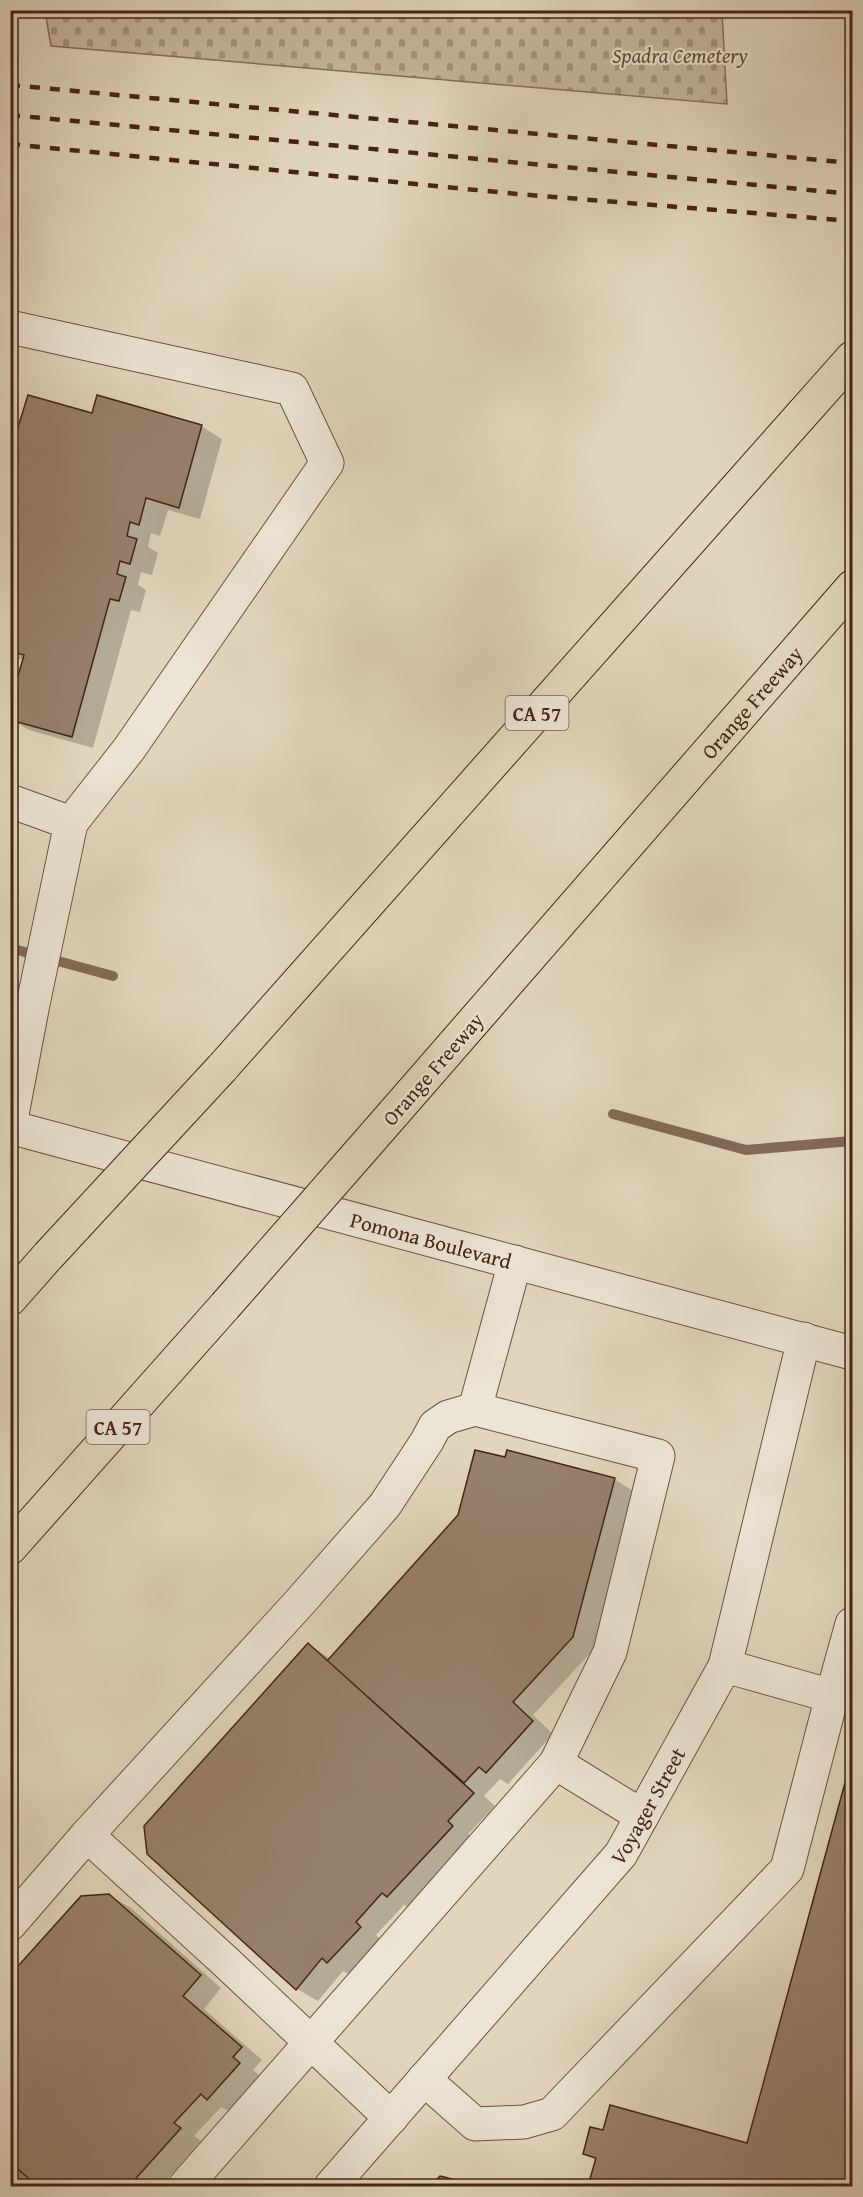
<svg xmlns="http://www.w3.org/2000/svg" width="863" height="2197" viewBox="0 0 863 2197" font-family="'Gentium Book Plus',serif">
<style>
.cemetery{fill:url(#cemetery-stones);stroke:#866e5a;stroke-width:1.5}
.shadow{fill:#0003}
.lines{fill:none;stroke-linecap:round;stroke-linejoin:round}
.stream{stroke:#836a57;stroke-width:10}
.building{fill:#97806c;stroke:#462314;stroke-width:1.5}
.minor-casing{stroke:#6d503e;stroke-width:35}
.highway-casing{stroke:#462314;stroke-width:35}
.minor{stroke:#ece4d4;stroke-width:33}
.highway{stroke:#e1d6bd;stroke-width:33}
.rail{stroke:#462314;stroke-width:4.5;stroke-dasharray:10 10;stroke-linecap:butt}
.highway-bridge-casing{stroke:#462314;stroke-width:35;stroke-linecap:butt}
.highway-bridge{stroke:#e1d6bd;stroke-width:33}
.labels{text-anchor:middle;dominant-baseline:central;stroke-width:4.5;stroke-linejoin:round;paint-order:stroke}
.shield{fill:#ece4d4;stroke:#785d4e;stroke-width:1.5}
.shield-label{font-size:20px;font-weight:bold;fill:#462314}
.park-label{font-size:21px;font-style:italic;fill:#664837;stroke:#ece4d4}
.street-label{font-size:21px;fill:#462314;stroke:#ece4d4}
</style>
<defs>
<pattern id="cemetery-stones" width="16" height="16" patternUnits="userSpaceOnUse" patternTransform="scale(1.5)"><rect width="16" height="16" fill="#c7b8a0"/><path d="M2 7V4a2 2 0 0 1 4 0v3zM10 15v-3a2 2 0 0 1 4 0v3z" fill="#a39581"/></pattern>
</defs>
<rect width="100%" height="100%" fill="#e1d6bd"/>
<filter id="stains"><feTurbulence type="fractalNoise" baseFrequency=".00333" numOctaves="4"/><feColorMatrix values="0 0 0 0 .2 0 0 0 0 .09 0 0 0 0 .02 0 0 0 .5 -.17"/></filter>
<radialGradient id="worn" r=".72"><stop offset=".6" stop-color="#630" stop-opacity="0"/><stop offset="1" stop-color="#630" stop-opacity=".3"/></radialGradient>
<path class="cemetery" d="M45 11H722L727 104 51 46Z"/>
<g class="shadow">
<path d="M93 415 201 426 222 439 200 519 168 510 160 536 151 533 148 547 158 553 152 575 141 572 138 585 146 590 140 612 131 610 93 748 29 730 10 719 24 660 10 656V462Z"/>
<path d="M614 1479 635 1492 594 1649 533 1715 553 1734 508 1784 500 1779 484 1796 495 1806 468 1834 474 1839 409 1908 404 1905 376 1935 381 1940 349 1974 343 1971 318 2001 297 1989 308 1645 331 1659Z"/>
<path d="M852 1763V2186H590L597 2161 584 2154 604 2132 748 2145Z"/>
<path d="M109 1895 131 1908 221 1988 204 2009 262 2060 253 2070 260 2076 229 2111 221 2107 194 2136 201 2141 161 2186H10V1977Z"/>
<path d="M440 2177 474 2186H432Z"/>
</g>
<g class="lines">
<g class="stream">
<path d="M10 948 113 976"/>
<path d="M613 1114 746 1150 852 1141"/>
</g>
</g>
<g class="building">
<path d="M28 395 92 413 97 395 202 425 179 508 146 498 139 525 130 522 127 536 137 539 130 564 120 561 117 574 126 577 119 601 110 599 72 737 10 720V704L24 655 10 651V453Z"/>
<path d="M475 1450 505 1457 507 1450 615 1478 573 1637 513 1702 533 1721 486 1773 479 1767 464 1783 327 1661 458 1515Z"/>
<path d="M308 1643 474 1793 448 1821 453 1826 387 1897 382 1893 356 1922 361 1927 327 1963 322 1958 296 1990 147 1854 144 1826Z"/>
<path d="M852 1757V2186H588L596 2158 583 2154 590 2127 603 2130 610 2105 747 2143Z"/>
<path d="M109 1894 201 1975 183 1996 242 2047 233 2057 240 2063 207 2100 201 2094 174 2123 181 2128 129 2186H37L10 2162V1975L81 1896Z"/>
<path d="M10 2162 37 2186H10Z"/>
<path d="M440 2176 480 2186H430Z"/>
</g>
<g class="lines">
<g class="minor-casing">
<g id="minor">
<path d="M10 327 292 389 327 463 129 749 71 823 33 1004 10 1125"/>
<path d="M10 801 71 823"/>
<path id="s1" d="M10 1127 852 1353"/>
<path d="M725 1666 832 1696 852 1624"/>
<path d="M556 1763 642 1816"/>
<path d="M87 1835 227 1963 391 2118"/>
<path d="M10 1924 87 1835 300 1602 385 1505 427 1441 435 1426 448 1417 475 1409"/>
<path d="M424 2079 475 2124 524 2122 552 2114 787 1869 832 1696"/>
<path d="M185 2186 556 1763 610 1652 658 1456 475 1409 515 1262"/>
<path id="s2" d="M331 2186 621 1854 725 1666 804 1339"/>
</g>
</g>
<g class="highway-casing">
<g id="highway">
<path d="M222 1068 852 358"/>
<path id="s3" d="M393 1114 852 587"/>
<path d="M10 1299 48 1256"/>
<path d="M10 1548 225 1306"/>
</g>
</g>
<use href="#minor" class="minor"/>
<use href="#highway" class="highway"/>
<g class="rail">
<path d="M10 85 852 163"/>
<path d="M10 115 852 194"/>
<path d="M10 144 517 194 852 221"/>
</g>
<g class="highway-bridge-casing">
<g id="highway-bridge">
<path d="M48 1256 222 1068"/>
<path d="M225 1306 393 1114"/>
</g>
</g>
<use href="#highway-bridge" class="highway-bridge"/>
</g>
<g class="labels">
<g class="shield">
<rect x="505.5" y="696" width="63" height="34" rx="4.5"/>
<rect x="86.5" y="1410" width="63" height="34" rx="4.5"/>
</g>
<g class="shield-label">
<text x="537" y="713">CA 57</text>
<text x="118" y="1427">CA 57</text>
</g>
<g class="park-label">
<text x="680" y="55">Spadra Cemetery</text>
</g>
<g class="street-label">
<text stroke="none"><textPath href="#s3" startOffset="546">Orange Freeway</textPath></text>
<text transform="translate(433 1069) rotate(-49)">Orange Freeway</text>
<text stroke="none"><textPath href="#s1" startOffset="436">Pomona Boulevard</textPath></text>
<text stroke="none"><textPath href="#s2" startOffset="496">Voyager Street</textPath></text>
</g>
</g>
<rect width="863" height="2197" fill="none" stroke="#e1d6bd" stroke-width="36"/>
<rect x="12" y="12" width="839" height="2173" fill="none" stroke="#462314" stroke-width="3"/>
<rect x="18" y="18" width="827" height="2161" fill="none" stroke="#462314" stroke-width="1.5"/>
<rect width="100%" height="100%" filter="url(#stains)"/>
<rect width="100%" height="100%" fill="url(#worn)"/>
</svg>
